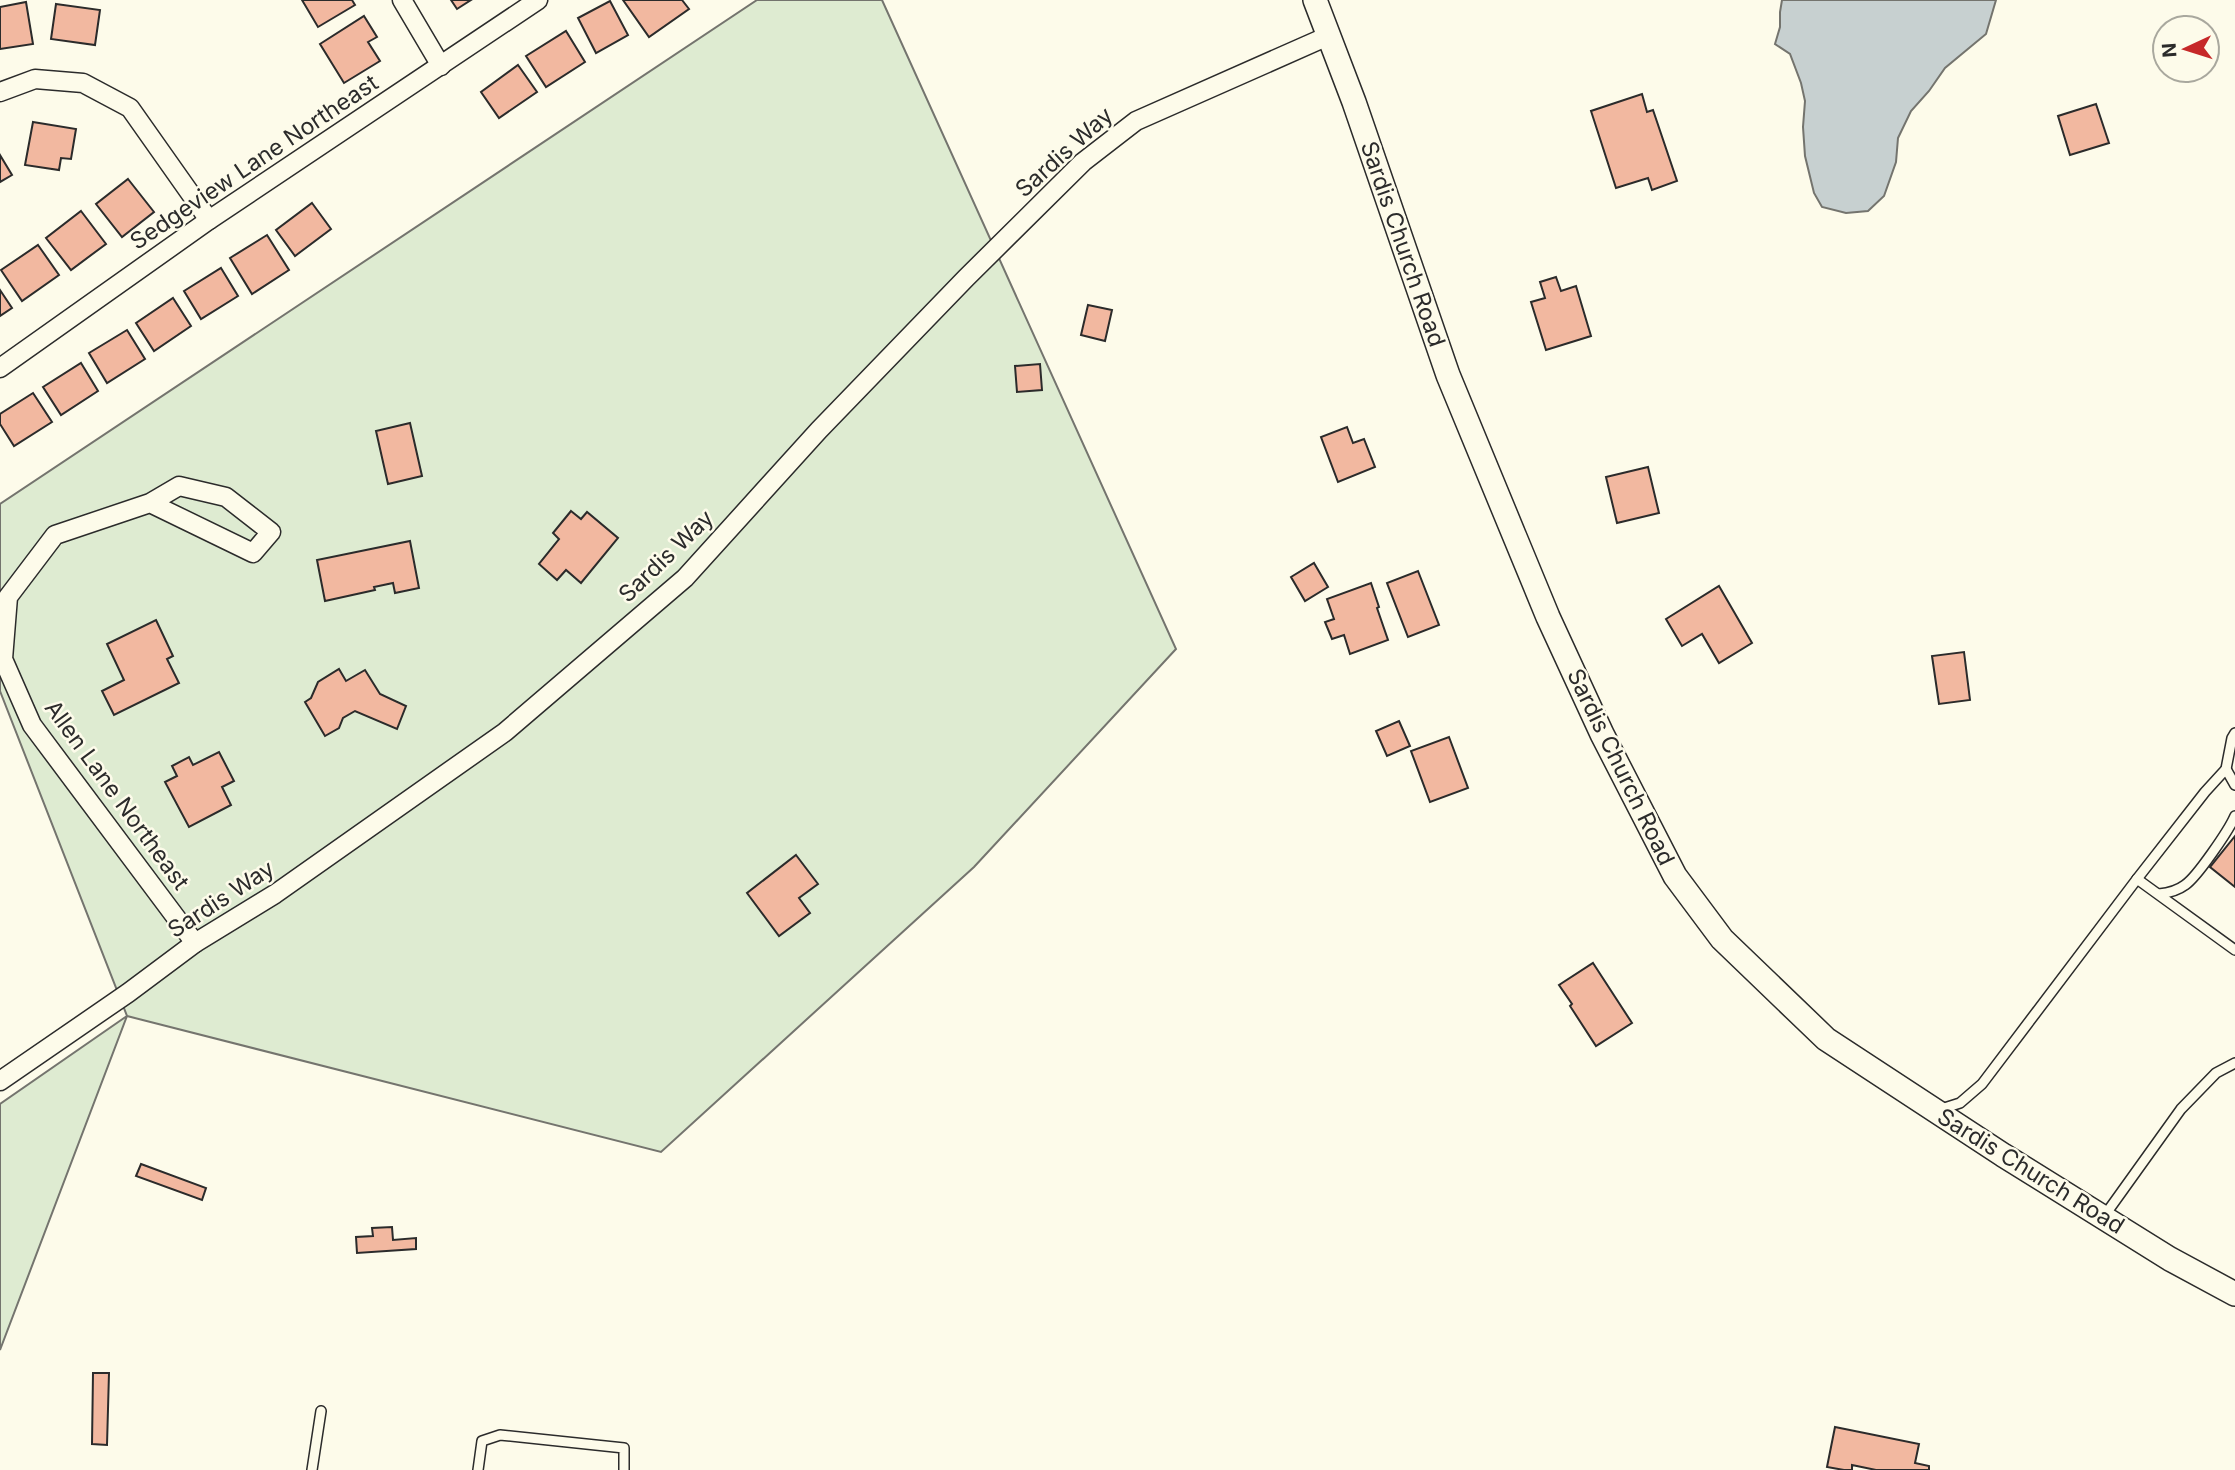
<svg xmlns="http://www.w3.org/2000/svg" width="2235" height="1470" viewBox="0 0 2235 1470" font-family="Inter,sans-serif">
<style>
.green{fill:#deebd1;stroke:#74746e;stroke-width:2}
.water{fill:#c7d0d0;stroke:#74746e;stroke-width:2}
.building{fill:#f2b8a0;stroke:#2b2b2b;stroke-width:2}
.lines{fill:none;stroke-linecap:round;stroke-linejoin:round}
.service-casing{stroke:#2b2b2b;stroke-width:12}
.minor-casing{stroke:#2b2b2b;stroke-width:21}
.tertiary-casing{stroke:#2b2b2b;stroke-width:26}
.service{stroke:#fdfbea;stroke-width:9}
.minor{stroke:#fdfbea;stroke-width:18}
.tertiary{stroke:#fdfbea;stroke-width:23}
.labels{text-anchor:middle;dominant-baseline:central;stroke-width:5;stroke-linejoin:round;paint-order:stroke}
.street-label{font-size:23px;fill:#2b2b2b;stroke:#fdfbea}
</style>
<rect width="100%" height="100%" fill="#fdfbea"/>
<path class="green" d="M757 0H882L1176 649 974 867 661 1152 127 1016 0 1350V1104L127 1016 0 691V504Z"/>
<path class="water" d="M1782 0H1996L1986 34 1945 68 1929 91 1911 111 1898 138 1896 162 1884 196 1868 211 1846 213 1822 207 1814 193 1805 156 1803 127 1805 101 1801 83 1790 54 1775 44 1780 27V12Z"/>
<g class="building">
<path d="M302 0H352L355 5 318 27Z"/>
<path d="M451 0H471L457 9Z"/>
<path d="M623 0H682L689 9 649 37Z"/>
<path d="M610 1 628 35 596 53 578 18Z"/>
<path d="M26 2 33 44 0 49V7Z"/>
<path d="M56 4 100 10 95 45 51 39Z"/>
<path d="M364 16 377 37 368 42 380 61 344 83 320 44Z"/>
<path d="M566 31 585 62 546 87 526 56Z"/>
<path d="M518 65 537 92 499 118 481 92Z"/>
<path d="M1642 94 1647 112 1653 110 1677 181 1652 190 1648 178 1616 188 1591 111Z"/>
<path d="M2096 104 2109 143 2070 155 2058 116Z"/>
<path d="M33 122 76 129 71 159 61 158 59 170 25 165Z"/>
<path d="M0 155 12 175 0 182Z"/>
<path d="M128 179 154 212 122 237 96 204Z"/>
<path d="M312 203 331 229 295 256 276 230Z"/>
<path d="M81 211 106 244 71 270 46 238Z"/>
<path d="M267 235 289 270 252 294 230 258Z"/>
<path d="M38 245 59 275 22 301 1 270Z"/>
<path d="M221 268 238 296 201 319 184 291Z"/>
<path d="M1556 277 1561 291 1576 286 1591 336 1546 350 1531 302 1545 298 1540 282Z"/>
<path d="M0 290 12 308 0 316Z"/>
<path d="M173 298 191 326 154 351 136 323Z"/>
<path d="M1088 305 1112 310 1105 341 1081 335Z"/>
<path d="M127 330 145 359 107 383 89 353Z"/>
<path d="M81 363 98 391 61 415 43 387Z"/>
<path d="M1040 364 1042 390 1017 392 1015 366Z"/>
<path d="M33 393 52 422 14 446 0 424V414Z"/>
<path d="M410 423 422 476 388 484 376 431Z"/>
<path d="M1347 427 1353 443 1364 439 1375 467 1338 482 1321 437Z"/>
<path d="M1648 467 1659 513 1617 523 1606 477Z"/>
<path d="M571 511 581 519 587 512 618 538 581 583 566 570 557 580 539 564 559 539 553 533Z"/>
<path d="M410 541 419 588 395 593 393 583 374 587 375 590 325 601 317 560Z"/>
<path d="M1314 563 1328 587 1305 601 1291 577Z"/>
<path d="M1418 571 1439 625 1408 637 1387 583Z"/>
<path d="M1371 583 1379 607 1377 608 1388 640 1350 654 1344 635 1332 639 1325 622 1334 619 1327 599Z"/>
<path d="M1719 586 1752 643 1719 663 1702 634 1682 646 1666 619Z"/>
<path d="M156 620 173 656 167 659 179 683 114 715 102 691 124 680 107 644Z"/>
<path d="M1964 652 1970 700 1939 704 1932 656Z"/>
<path d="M339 669 346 681 365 670 380 694 406 706 397 729 355 711 343 718 339 728 325 736 305 702 311 698 318 682Z"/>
<path d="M1399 721 1410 746 1387 756 1376 731Z"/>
<path d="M1449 737 1468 788 1430 802 1411 751Z"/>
<path d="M219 752 234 781 222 787 231 805 189 827 165 782 177 776 172 766 189 757 193 765Z"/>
<path d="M2235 836V887L2210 867Z"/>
<path d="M796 855 818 884 799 898 810 913 779 936 747 893Z"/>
<path d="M1593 963 1632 1023 1596 1046 1570 1006 1572 1004 1559 985Z"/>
<path d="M141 1164 206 1188 202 1200 136 1176Z"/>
<path d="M392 1227 393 1240 416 1238V1249L357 1253 356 1237 373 1236 372 1228Z"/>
<path d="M93 1373H109L107 1445 92 1444Z"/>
<path d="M1835 1427 1919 1444 1915 1463 1929 1466V1470H1876L1852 1465V1470H1844L1827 1467Z"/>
</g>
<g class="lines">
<g class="service-casing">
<g id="service">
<path d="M2226 769 2235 785"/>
<path d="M2137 879 2235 950"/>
<path d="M2159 894C2168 893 2177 891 2185 885 2197 877 2229 830 2235 816"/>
<path d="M1938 1110 1960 1103 1982 1084 2137 879 2205 792 2226 769 2232 738 2235 733"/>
<path d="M2105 1215 2181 1109 2216 1073 2235 1063"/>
<path d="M312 1470 321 1411"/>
<path d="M478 1470 482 1441 500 1435 624 1448V1470"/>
</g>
</g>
<g class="minor-casing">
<g id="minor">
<path d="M402 0 441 66"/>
<path d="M0 92 35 79 83 83 130 108 209 220"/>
<path d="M0 368 209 220 538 0"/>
<path d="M150 503 179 486 226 497 271 532 253 553 150 503 55 535 8 597 3 659 32 725 195 943"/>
<path d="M0 1081 128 993 195 943 275 894 505 732 685 578 819 430 966 278 1083 162 1136 121 1328 36"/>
</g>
</g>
<g class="tertiary-casing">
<path id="tertiary" d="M1315 0 1354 102 1448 375 1548 617 1602 734 1675 876 1722 939 1826 1039 2003 1155 2170 1259 2235 1294"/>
</g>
<use href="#service" class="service"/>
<use href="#minor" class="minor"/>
<use href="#tertiary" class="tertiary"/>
</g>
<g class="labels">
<g class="street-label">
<text transform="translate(1064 152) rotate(-42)">Sardis Way</text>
<text transform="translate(254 162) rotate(-34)">Sedgeview Lane Northeast</text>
<text transform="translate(1403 244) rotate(71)">Sardis Church Road</text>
<text transform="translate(666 556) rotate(-44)">Sardis Way</text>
<text transform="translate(1621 767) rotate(64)">Sardis Church Road</text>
<text transform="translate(117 795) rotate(54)">Allen Lane Northeast</text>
<text transform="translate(221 899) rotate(-33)">Sardis Way</text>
<text transform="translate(2031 1171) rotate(32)">Sardis Church Road</text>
</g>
</g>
<g transform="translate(2186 49) rotate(266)"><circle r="33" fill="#fdfbea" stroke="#a9a89e" stroke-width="2"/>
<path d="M0-5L12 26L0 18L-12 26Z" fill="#c62828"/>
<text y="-10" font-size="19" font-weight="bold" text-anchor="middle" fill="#2b2b2b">N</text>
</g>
</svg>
